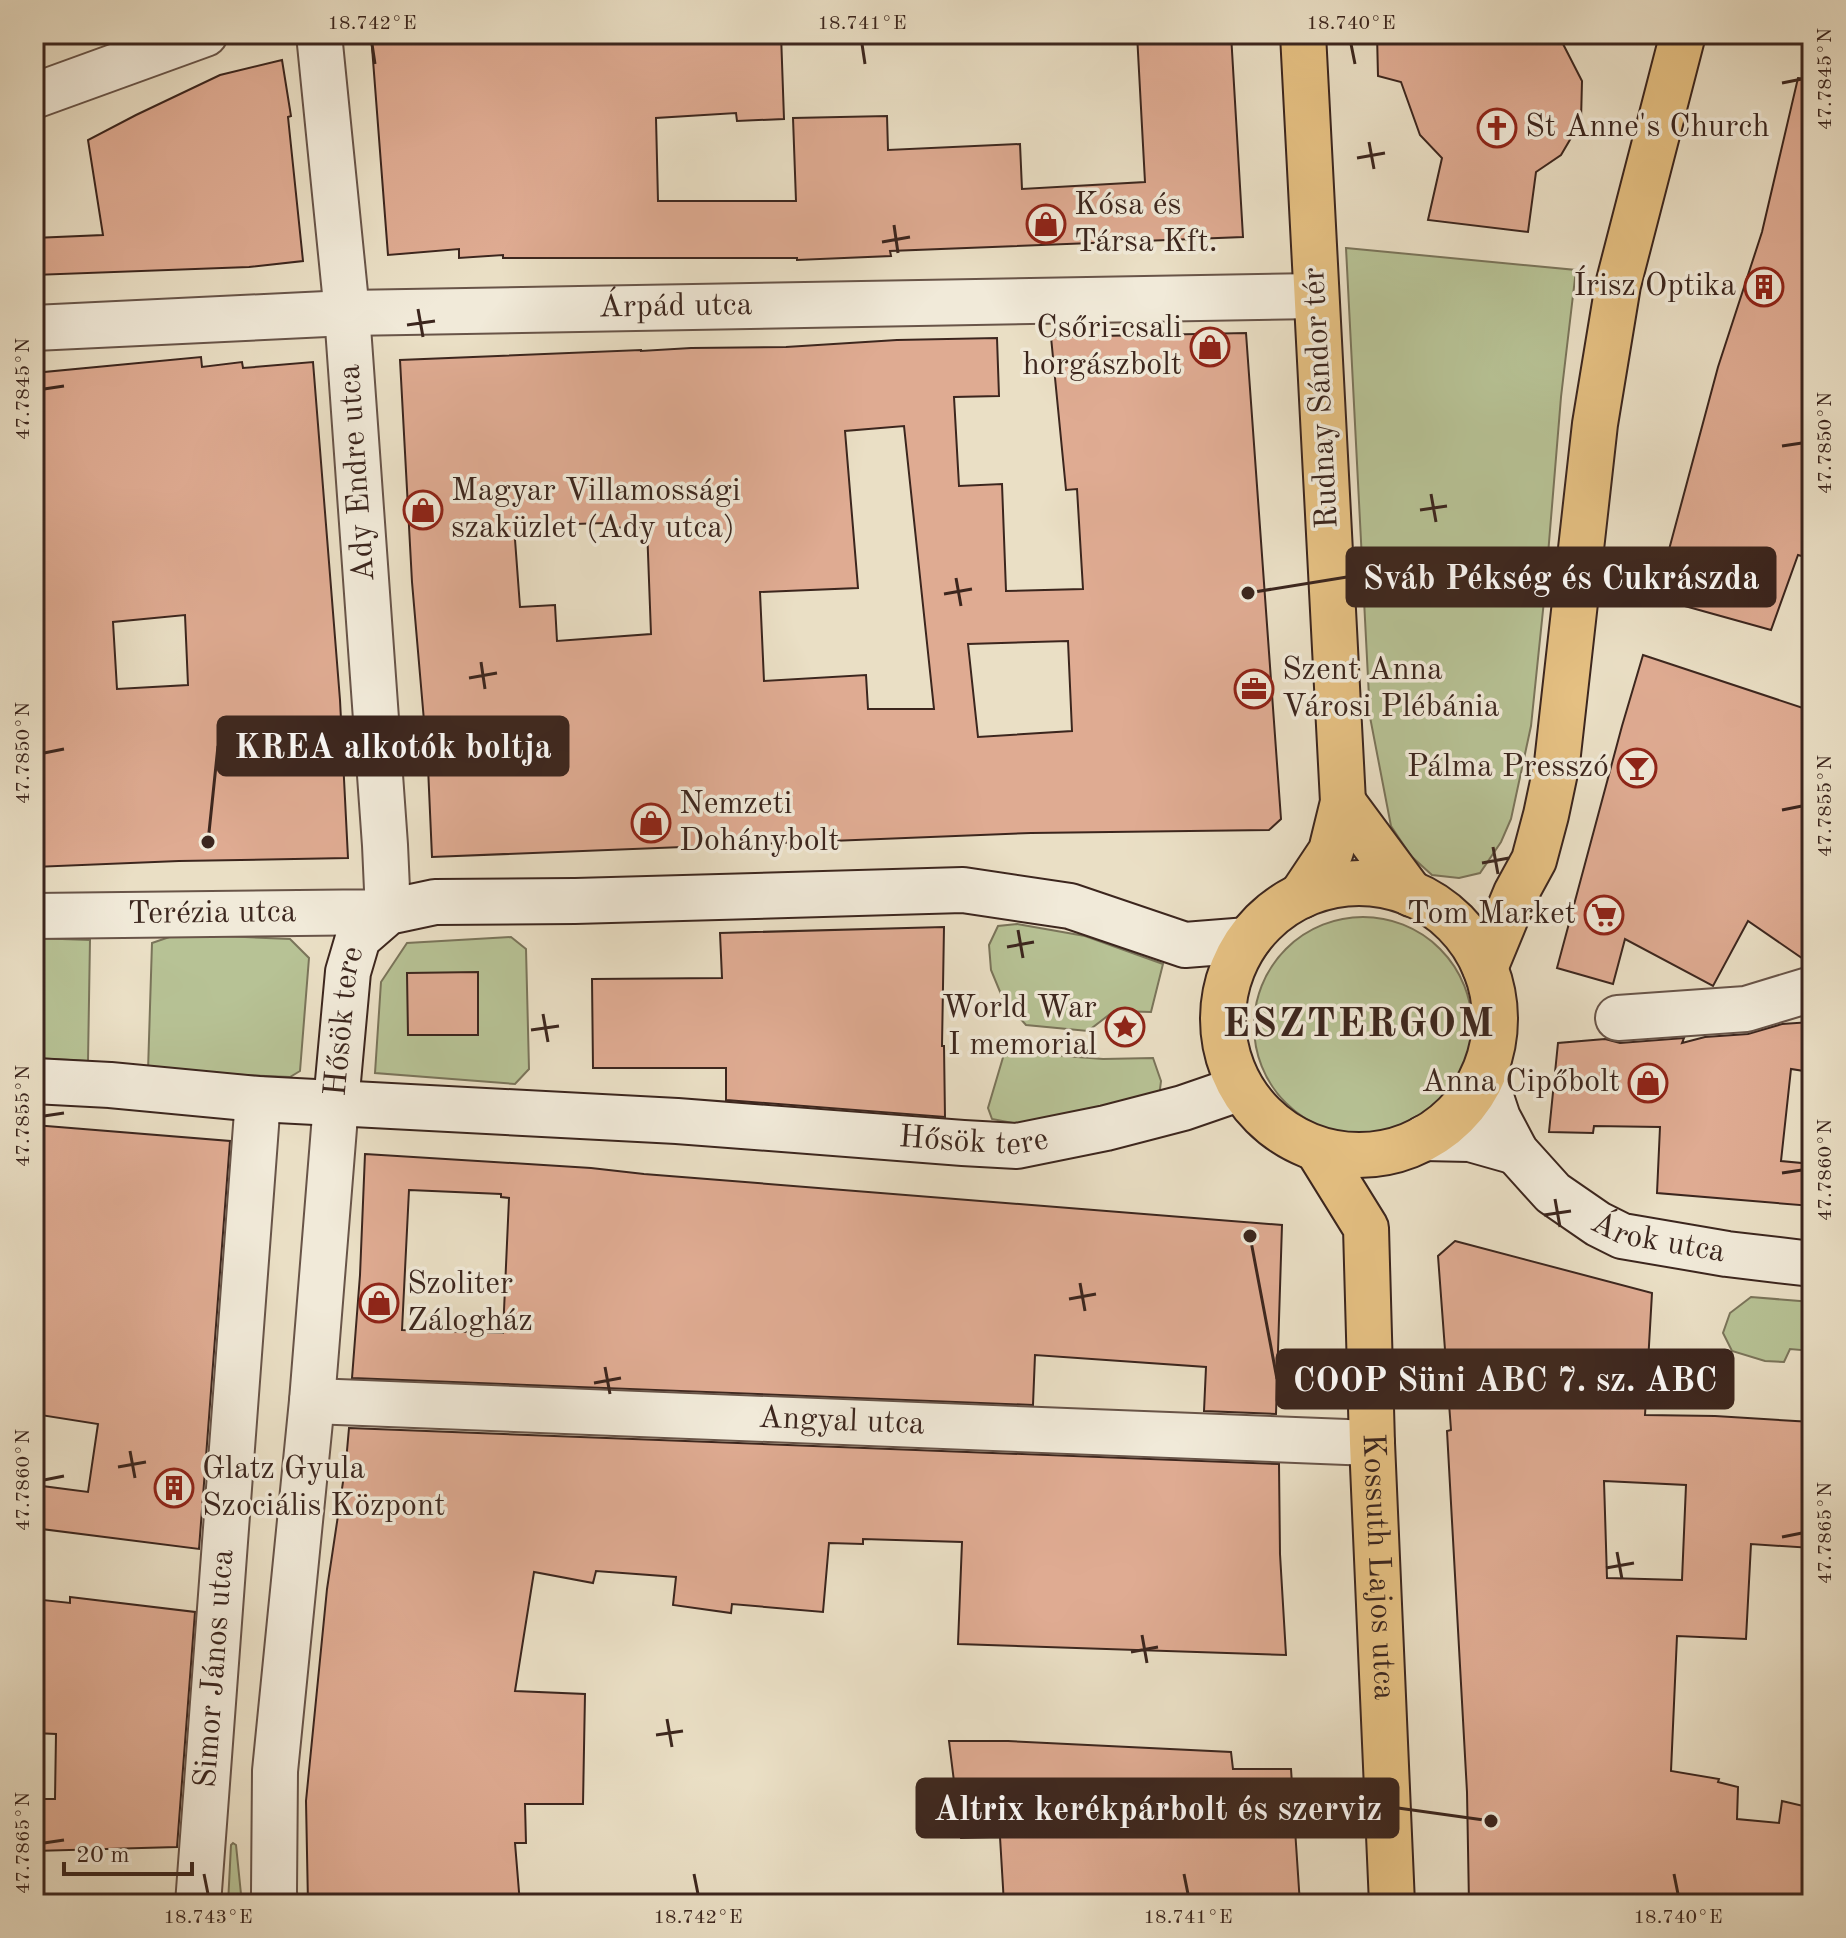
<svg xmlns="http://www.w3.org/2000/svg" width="1846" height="1938" viewBox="0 0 1846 1938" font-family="'Old Standard TT',serif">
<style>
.green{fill:#b7c295;stroke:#7a745a;stroke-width:2}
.building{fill:#dfab92;stroke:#3c261e;stroke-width:2;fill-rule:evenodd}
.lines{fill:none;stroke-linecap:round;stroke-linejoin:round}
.minor-casing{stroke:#685448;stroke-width:48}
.secondary-casing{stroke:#3c261e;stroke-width:48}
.primary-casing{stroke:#3c261e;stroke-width:48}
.minor{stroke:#f1ead9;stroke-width:44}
.secondary{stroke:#f1ead9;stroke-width:44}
.primary{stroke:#e5c082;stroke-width:44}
.ticks{fill:none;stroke:#3c261e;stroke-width:3}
.labels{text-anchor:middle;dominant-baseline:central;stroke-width:7;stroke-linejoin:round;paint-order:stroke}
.poi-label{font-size:32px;fill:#3c261e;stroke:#f1ead9;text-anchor:start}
.street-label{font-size:32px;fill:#3c261e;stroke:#f1ead9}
.district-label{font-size:40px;font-weight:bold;letter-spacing:2px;fill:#3c261e;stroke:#f1ead9}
.leader{fill:none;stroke:#3c261e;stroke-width:3}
.callout-dot{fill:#3c261e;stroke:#f1ead9;stroke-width:3}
.callout{fill:#3c261e;stroke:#3c261e;stroke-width:3}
.callout-label{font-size:34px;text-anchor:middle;font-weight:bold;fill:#fff}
.neatline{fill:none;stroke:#3c261e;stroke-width:3}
.ticks-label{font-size:20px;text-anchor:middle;fill:#3c261e}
</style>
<rect width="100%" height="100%" fill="#eadfc5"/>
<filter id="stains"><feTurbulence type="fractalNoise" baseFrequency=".0025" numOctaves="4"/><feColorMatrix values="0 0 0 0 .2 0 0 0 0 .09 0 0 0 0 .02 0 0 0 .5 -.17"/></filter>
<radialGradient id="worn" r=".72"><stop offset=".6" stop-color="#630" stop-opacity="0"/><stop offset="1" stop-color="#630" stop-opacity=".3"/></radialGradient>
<g class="green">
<path d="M1346 248 1576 270 1561 397 1545 591 1531 726 1511 819 1501 842 1480 873 1459 878 1432 875 1411 856 1391 826 1370 717Z"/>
<circle cx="1363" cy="1026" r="109"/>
<path d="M1017 924 1085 936 1163 964 1151 1012 1114 1011 1088 1031 1026 1025 1003 999 991 970 989 945 998 926Z"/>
<path d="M178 934 290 939 309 958 300 1071 290 1077 148 1071 152 943Z"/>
<path d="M511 937 526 949 529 1069 515 1084 375 1073 381 982 407 943Z"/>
<path d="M34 938 90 940 88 1061 34 1058Z"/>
<path d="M1014 1046 1051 1055 1103 1059 1153 1058 1161 1081 1159 1097 1023 1125 992 1119 988 1108 1004 1054Z"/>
<path d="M1751 1297 1812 1302V1351L1790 1349 1784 1362 1765 1361 1732 1351 1723 1333 1730 1313Z"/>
<path d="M233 1843 236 1845 242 1904H228L231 1845Z"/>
</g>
<g class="building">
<path d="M371 34H781L784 119 737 121 736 113 656 118 658 201H796L793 118 887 116 888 150 1020 144 1022 189 1145 182 1137 34H1231L1243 237 890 251 891 256 797 260V258H503V255L459 258V249L388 255Z"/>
<path d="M1377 34H1551L1562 42 1582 81 1581 121 1561 155 1536 172 1528 232 1428 220 1442 158 1420 135 1401 82 1378 76Z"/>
<path d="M282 60 291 116 288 117 303 261 249 267 34 275V238L103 235 88 140 136 115 220 75Z"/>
<path d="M1798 78 1812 80V559L1798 555 1771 630 1656 598 1718 367 1762 232Z"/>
<path d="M1246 333 1281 819 1269 830 1031 833 432 857 428 767 412 582 400 360 641 350V351L691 348 786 347 897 340 997 338 999 396 954 397 959 486 1002 484 1006 591 1083 589 1077 489 1066 490 1051 337ZM904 426 934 709H868L866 675 764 681 760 592 858 588 845 431ZM604 523V528L647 527 651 634 557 641 555 605 520 607 514 526ZM1068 641 1072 731 978 737 968 644Z"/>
<path d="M201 357 202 367 242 362 243 368 313 362 340 700 348 858 179 861 34 867V373ZM185 615 188 685 117 689 113 622Z"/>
<path d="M1643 655 1812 711V965L1748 921 1713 986 1625 939 1613 984 1557 968 1622 726Z"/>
<path d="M944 927 942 1046H944L945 1117 726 1100V1068H593L592 979 722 978 720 933Z"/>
<path d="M478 972V1035H408L407 973Z"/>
<path d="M1811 1022 1804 1071 1791 1069 1781 1161 1812 1164V1206L1657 1193 1660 1127 1594 1126 1593 1133 1549 1132 1558 1043 1605 1039 1620 1043 1684 1038 1682 1043 1705 1037 1748 1034 1782 1024Z"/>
<path d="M34 1125 230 1141 199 1549 34 1528V1485L88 1492 98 1424 34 1414Z"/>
<path d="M365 1154 591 1168 644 1174 1282 1225 1276 1414 1204 1411 1206 1367 1035 1355 1033 1405 352 1378 360 1275ZM409 1190 501 1194V1197L509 1198 503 1333 402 1330Z"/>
<path d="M1455 1241 1652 1293 1645 1415 1715 1416 1812 1422V1548L1751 1544 1746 1639 1677 1636 1671 1771 1719 1779 1718 1782 1738 1787 1737 1819 1779 1823 1782 1801 1812 1808V1861L1801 1904H1469L1467 1792 1447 1431 1451 1430 1438 1256ZM1604 1481 1686 1485 1682 1580 1607 1578Z"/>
<path d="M349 1428 1279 1464 1280 1554 1286 1655 958 1644 962 1542 863 1539V1544L829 1543 823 1612 732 1604 731 1613 673 1605 676 1577 596 1571 593 1583 534 1572 515 1691 585 1694 583 1804H525L526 1843H515L520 1904H308L306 1801 327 1589 346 1462Z"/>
<path d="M70 1597 195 1612 177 1847 34 1851V1799H55L56 1734 34 1733V1599L70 1603Z"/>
<path d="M949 1741H1008L1231 1752 1233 1769H1291L1300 1904H1004L1000 1837 961 1838Z"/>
</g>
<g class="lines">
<g class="minor-casing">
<g id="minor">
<path d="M34 96 205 34"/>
<path id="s1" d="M34 328 347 313 1316 296"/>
<path id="s2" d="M34 916 388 912 385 845 347 313 319 34"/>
<path d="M1618 1018 1746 1009 1812 989"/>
<path id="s3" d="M312 1401 1372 1443"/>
<path id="s4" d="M198 1904 258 1099"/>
<path d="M275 1904 274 1892 275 1771 312 1401 336 1103"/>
</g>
</g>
<g class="secondary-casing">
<g id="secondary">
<path id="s5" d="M1485 1079 1498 1118 1516 1152 1553 1193 1598 1224 1622 1236 1727 1254 1812 1264"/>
<path id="s6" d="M34 1081 110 1085 258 1099 677 1121 963 1143 1017 1146 1106 1128 1183 1108 1241 1088"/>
<path id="s7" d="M336 1103 348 972 358 938 388 912 435 902 575 901 963 890 1070 906 1185 945 1248 940"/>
<path d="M1424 1138 1470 1139 1516 1152"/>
</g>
</g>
<g class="primary-casing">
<g id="primary">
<path d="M1343 802 1411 894"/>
<circle cx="1359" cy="1019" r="136"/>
<path d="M1301 896 1331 851 1343 802 1303 34"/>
<path d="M1485 968 1516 893 1534 860 1546 815 1557 763 1595 424 1618 285 1683 34"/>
<path id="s8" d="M1317 1149 1366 1228 1372 1443 1392 1904"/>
</g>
</g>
<use href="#minor" class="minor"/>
<use href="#secondary" class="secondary"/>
<use href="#primary" class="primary"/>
</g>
<path class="ticks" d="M372 44 375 64M862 44 865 64M1351 44 1355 64M1782 83 1802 79M1369 142 1374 169M1357 158 1385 153M894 225 898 253M882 242 910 237M418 309 423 337M407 325 435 321M44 389 64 386M1782 446 1802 443M1431 494 1436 522M1420 510 1447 506M956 578 961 606M944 594 972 589M481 662 485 689M469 678 497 673M44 753 64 749M1782 810 1802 806M1493 847 1498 874M1482 863 1509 858M1018 930 1023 958M1007 947 1034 942M543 1014 548 1042M531 1030 559 1026M44 1116 64 1113M1782 1173 1802 1170M1555 1199 1560 1227M1544 1215 1571 1211M1080 1283 1085 1311M1069 1299 1096 1294M605 1367 610 1394M594 1383 621 1378M130 1451 135 1478M118 1467 146 1462M44 1480 64 1476M1782 1537 1802 1533M1617 1552 1622 1579M1606 1568 1634 1563M1142 1635 1147 1663M1131 1652 1158 1647M667 1719 672 1747M656 1735 683 1731M44 1843 64 1840M204 1874 208 1894M694 1874 698 1894M1184 1874 1188 1894M1674 1874 1678 1894"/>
<defs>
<g id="church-ring" transform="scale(2)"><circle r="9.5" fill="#f1ead9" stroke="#8f2418" stroke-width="1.5"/><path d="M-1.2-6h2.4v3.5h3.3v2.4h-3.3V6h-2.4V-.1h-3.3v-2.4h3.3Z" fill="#8f2418"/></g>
<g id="shop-ring" transform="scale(2)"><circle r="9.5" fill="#f1ead9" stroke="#8f2418" stroke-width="1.5"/><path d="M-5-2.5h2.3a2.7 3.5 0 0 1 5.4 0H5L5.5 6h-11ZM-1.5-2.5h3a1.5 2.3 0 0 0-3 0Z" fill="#8f2418"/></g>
<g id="building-ring" transform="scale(2)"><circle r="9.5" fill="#f1ead9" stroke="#8f2418" stroke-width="1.5"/><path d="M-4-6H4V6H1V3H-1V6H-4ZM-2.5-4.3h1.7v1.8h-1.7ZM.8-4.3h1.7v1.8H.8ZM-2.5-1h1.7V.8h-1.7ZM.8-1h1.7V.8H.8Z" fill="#8f2418"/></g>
<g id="office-ring" transform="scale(2)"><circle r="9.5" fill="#f1ead9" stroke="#8f2418" stroke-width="1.5"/><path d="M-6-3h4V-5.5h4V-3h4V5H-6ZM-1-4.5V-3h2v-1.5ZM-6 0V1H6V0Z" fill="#8f2418"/></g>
<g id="bar-ring" transform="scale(2)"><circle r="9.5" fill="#f1ead9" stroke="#8f2418" stroke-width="1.5"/><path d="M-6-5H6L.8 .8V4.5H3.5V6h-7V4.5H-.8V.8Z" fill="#8f2418"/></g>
<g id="supermarket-ring" transform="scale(2)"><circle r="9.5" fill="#f1ead9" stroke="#8f2418" stroke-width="1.5"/><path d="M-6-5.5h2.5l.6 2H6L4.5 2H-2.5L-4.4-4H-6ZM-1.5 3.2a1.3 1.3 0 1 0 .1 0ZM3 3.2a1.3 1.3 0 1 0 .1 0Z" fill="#8f2418"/></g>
<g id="sight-ring" transform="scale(2)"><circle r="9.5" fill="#f1ead9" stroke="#8f2418" stroke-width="1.5"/><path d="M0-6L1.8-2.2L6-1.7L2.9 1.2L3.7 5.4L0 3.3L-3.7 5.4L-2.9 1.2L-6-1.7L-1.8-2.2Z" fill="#8f2418"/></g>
</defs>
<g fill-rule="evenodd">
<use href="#church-ring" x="1497" y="128"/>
<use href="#shop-ring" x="1046" y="224"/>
<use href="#building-ring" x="1764" y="287"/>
<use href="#shop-ring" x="1210" y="347"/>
<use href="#shop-ring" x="423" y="510"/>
<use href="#office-ring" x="1254" y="689"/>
<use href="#bar-ring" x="1637" y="768"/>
<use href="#shop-ring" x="651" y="823"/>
<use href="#supermarket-ring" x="1604" y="915"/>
<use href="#sight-ring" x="1125" y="1027"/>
<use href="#shop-ring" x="1648" y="1083"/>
<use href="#shop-ring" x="379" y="1303"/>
<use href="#building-ring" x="174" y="1488"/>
</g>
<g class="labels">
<g class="poi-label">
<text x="1525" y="128">St Anne's Church</text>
<text x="1074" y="206">Kósa és<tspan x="1074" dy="37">Társa Kft.</tspan></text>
<text x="1736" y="287" text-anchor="end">Írisz Optika</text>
<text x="1182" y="329" text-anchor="end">Csőri-csali<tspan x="1182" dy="37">horgászbolt</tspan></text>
<text x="451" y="492">Magyar Villamossági<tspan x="451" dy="37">szaküzlet (Ady utca)</tspan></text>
<text x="1282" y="671">Szent Anna<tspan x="1282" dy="37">Városi Plébánia</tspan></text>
<text x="1609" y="768" text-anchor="end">Pálma Presszó</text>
<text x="679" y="805">Nemzeti<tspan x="679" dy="37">Dohánybolt</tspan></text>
<text x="1576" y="915" text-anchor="end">Tom Market</text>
<text x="1097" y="1009" text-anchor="end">World War<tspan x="1097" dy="37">I memorial</tspan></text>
<text x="1620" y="1083" text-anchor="end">Anna Cipőbolt</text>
<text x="407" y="1285">Szoliter<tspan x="407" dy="37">Zálogház</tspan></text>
<text x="202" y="1470">Glatz Gyula<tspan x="202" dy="37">Szociális Központ</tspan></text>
</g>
<g class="street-label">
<text stroke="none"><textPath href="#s1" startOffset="642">Árpád utca</textPath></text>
<text transform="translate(1322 398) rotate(-93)">Rudnay Sándor tér</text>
<text transform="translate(358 473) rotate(-94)">Ady Endre utca</text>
<text stroke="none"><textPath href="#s2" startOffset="178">Terézia utca</textPath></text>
<text stroke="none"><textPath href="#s7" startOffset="82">Hősök tere</textPath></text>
<text stroke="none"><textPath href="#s6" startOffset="942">Hősök tere</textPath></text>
<text stroke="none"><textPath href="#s5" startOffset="252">Árok utca</textPath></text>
<text stroke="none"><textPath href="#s3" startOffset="530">Angyal utca</textPath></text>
<text stroke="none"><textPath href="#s8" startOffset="432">Kossuth Lajos utca</textPath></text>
<text stroke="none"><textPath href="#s4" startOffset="236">Simor János utca</textPath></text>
</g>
<g class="district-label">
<text x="1359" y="1026">ESZTERGOM</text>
</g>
</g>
<path class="leader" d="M1248 593L1347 577M208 842L218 746M1250 1236L1277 1379M1491 1821L1398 1808"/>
<g class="callout-dot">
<circle cx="1248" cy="593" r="8"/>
<circle cx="208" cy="842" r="8"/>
<circle cx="1250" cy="1236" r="8"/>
<circle cx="1491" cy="1821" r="8"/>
</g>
<g class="callout">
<rect x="1347" y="548" width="428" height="58" rx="8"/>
<rect x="218" y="717" width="350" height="58" rx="8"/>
<rect x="1277" y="1350" width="456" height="58" rx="8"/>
<rect x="917" y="1779" width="481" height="58" rx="8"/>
</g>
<g class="callout-label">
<text x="1561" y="589">Sváb Pékség és Cukrászda</text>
<text x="393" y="758">KREA alkotók boltja</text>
<text x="1505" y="1391">COOP Süni ABC 7. sz. ABC</text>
<text x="1158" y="1820">Altrix kerékpárbolt és szerviz</text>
</g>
<rect width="1846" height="1938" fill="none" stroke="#eadfc5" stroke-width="88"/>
<path d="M64 1862v12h128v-12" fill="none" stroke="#3c261e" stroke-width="4"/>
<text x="76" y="1862" font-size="24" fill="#3c261e" stroke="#f1ead9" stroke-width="6" paint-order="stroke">20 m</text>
<rect x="44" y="44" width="1758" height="1850" class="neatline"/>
<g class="ticks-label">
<text x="372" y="29">18.742°E</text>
<text x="862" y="29">18.741°E</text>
<text x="1351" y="29">18.740°E</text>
<text transform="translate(1824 79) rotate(-90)" y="7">47.7845°N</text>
<text transform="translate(22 389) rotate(-90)" y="7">47.7845°N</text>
<text transform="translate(1824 443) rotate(-90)" y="7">47.7850°N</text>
<text transform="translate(22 753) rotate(-90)" y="7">47.7850°N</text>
<text transform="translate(1824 806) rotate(-90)" y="7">47.7855°N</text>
<text transform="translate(22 1116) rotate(-90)" y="7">47.7855°N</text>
<text transform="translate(1824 1170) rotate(-90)" y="7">47.7860°N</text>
<text transform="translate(22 1480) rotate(-90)" y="7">47.7860°N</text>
<text transform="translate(1824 1533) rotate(-90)" y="7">47.7865°N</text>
<text transform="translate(22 1843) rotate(-90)" y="7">47.7865°N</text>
<text x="208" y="1923">18.743°E</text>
<text x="698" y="1923">18.742°E</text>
<text x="1188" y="1923">18.741°E</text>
<text x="1678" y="1923">18.740°E</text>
</g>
<rect width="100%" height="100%" filter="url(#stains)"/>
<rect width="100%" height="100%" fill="url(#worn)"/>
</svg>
